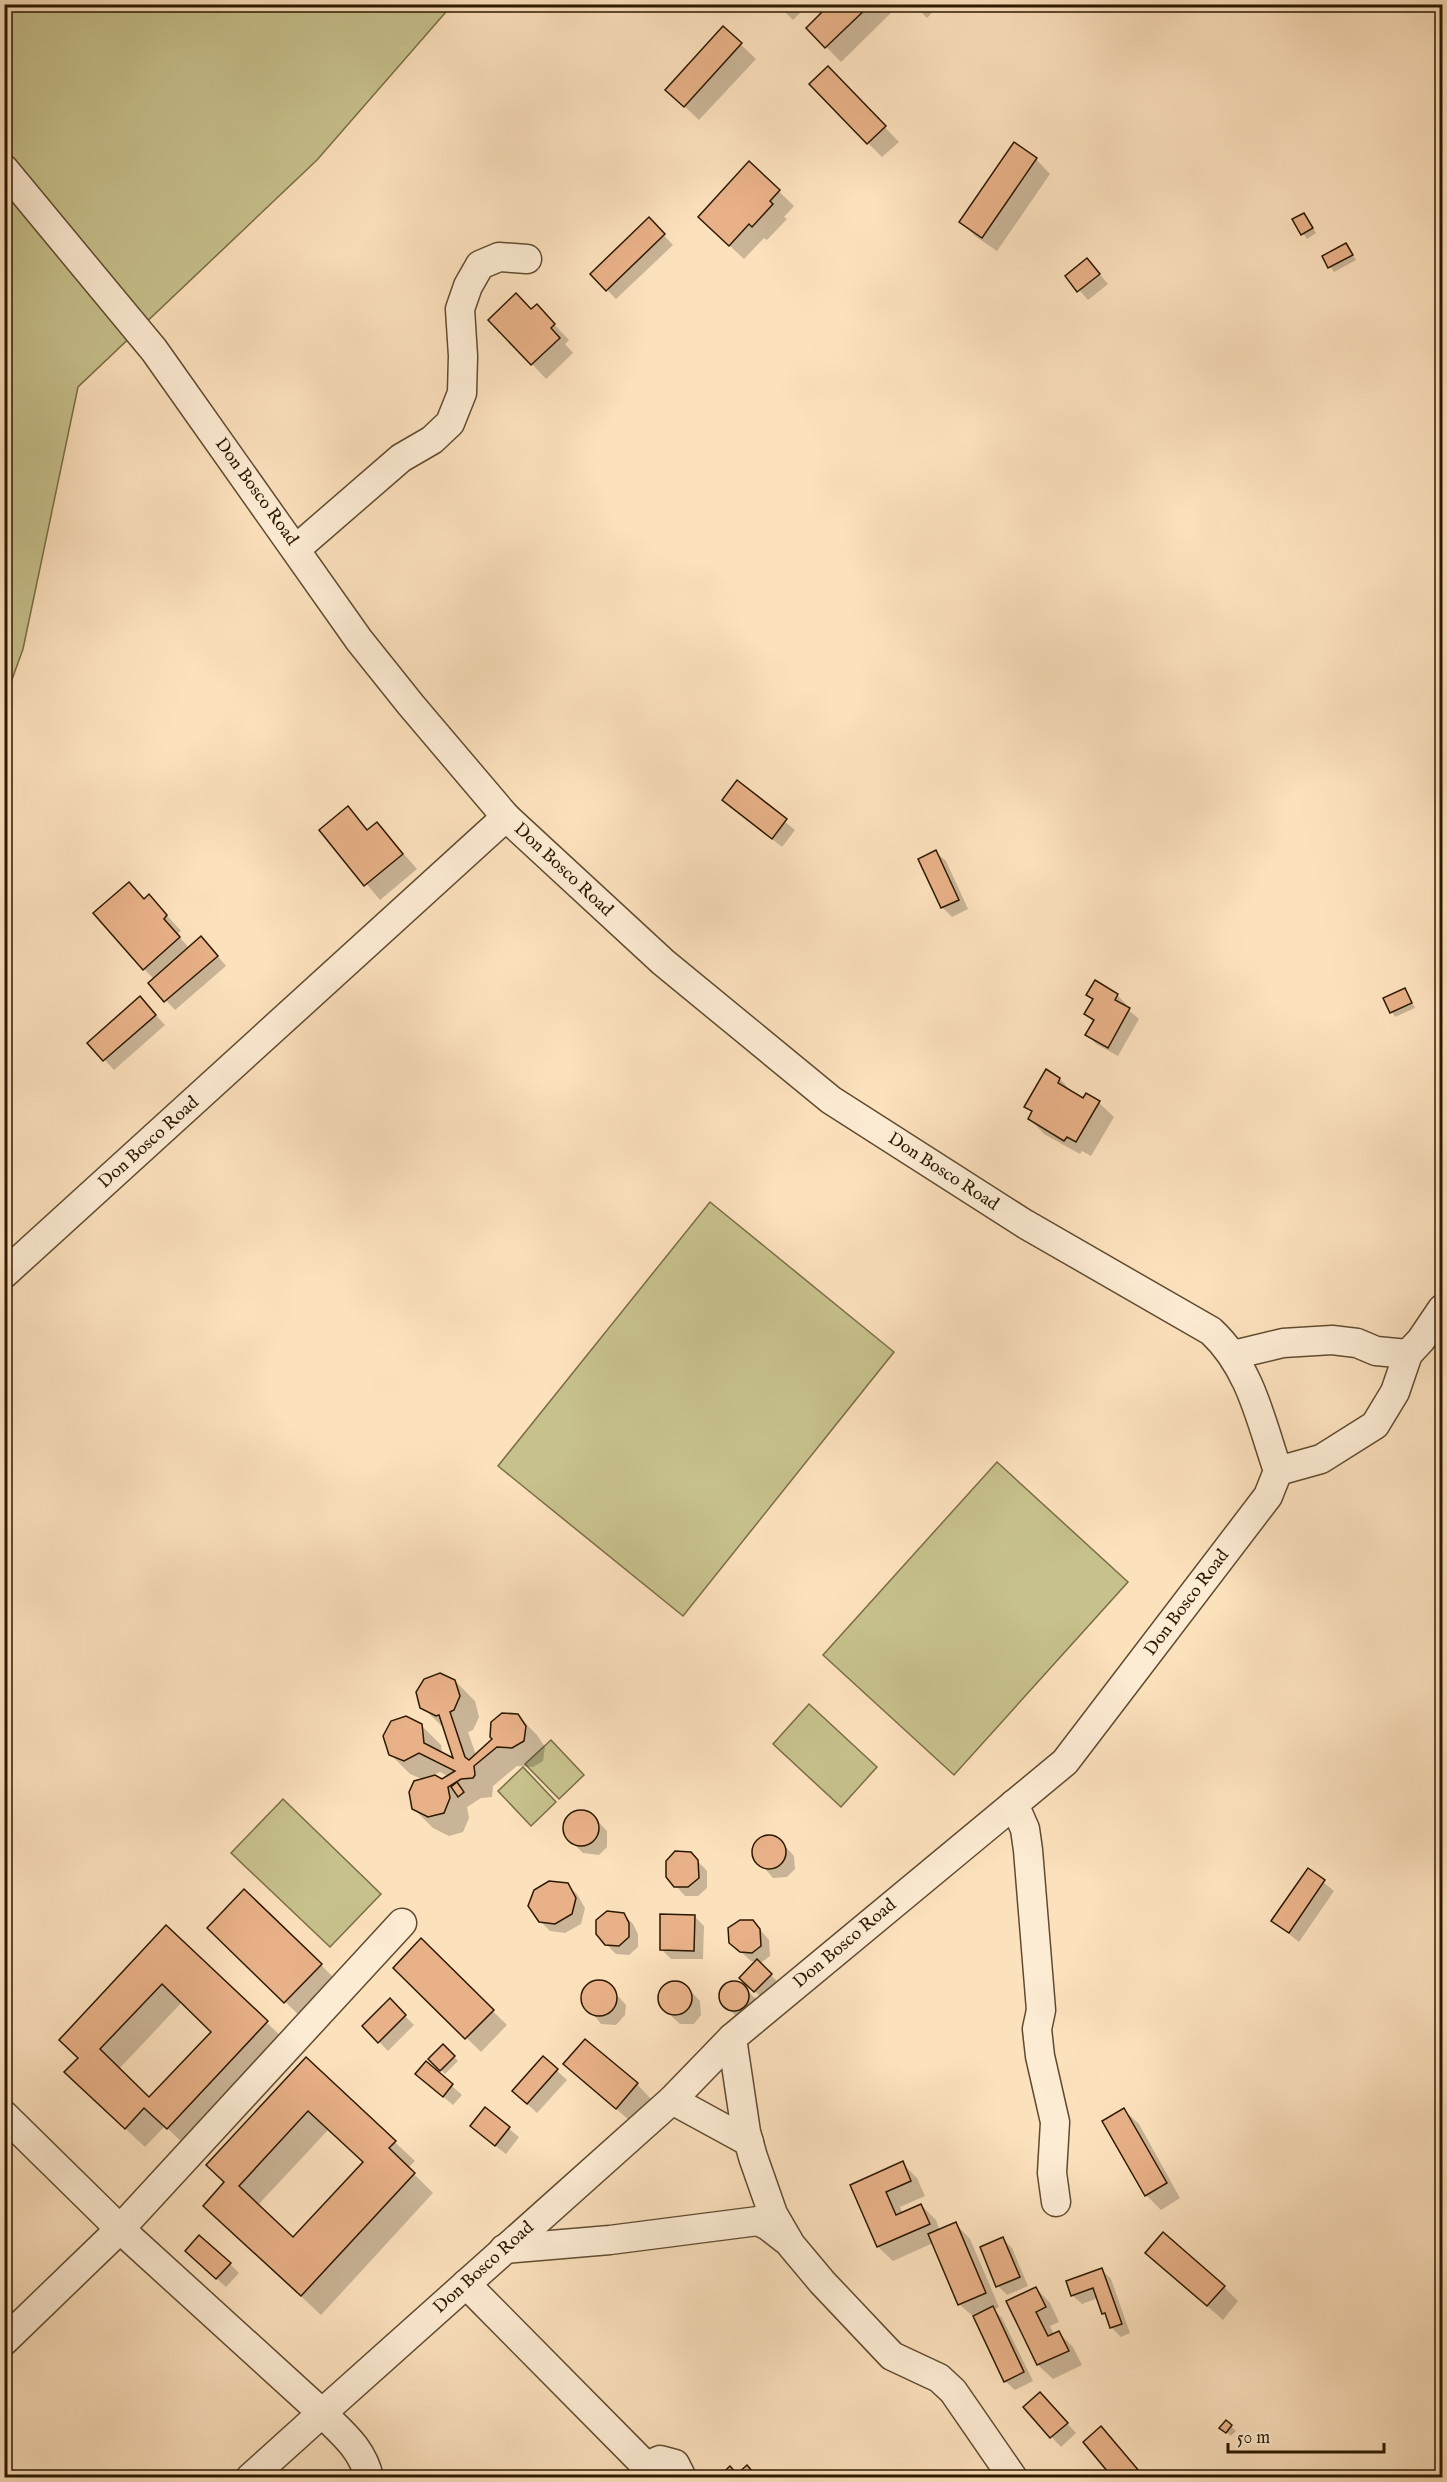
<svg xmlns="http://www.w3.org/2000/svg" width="1447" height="2482" viewBox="0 0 1447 2482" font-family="'IM FELL English',serif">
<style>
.green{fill:#c7c18c;stroke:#7a6d46;stroke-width:1.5}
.shadow{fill:#0003;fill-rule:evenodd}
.building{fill:#e9b188;stroke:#2c1900;stroke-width:1.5;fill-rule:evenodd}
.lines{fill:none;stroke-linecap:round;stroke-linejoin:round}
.minor-casing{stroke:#604b2f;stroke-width:31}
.minor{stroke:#fdecd4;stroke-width:28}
.labels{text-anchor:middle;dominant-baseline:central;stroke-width:4.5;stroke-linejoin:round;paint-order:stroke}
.street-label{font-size:18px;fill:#2c1900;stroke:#fdecd4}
</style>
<rect width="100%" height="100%" fill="#fce1bd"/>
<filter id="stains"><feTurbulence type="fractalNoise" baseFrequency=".00333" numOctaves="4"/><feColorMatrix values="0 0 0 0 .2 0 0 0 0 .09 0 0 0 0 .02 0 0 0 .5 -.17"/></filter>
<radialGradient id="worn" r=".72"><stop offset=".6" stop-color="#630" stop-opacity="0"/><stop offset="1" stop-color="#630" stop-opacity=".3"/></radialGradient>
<g class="green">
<path d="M14 4 452 5 317 160 78 387 23 649 5 699V15Z"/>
<path d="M710 1202 894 1352 683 1616 498 1466Z"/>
<path d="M997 1462 1128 1582 954 1775 823 1655Z"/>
<path d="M809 1704 877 1767 841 1807 773 1744Z"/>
<path d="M551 1740 584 1775 559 1799 525 1764Z"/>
<path d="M523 1767 556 1802 531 1826 498 1791Z"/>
<path d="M283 1799 381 1894 330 1947 231 1853Z"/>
</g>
<g class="shadow">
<path d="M777 4H809L793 20Z"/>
<path d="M833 4H891L895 9 841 62 808 28Z"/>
<path d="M913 4H940L927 18Z"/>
<path d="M723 28 756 59 699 120 682 104Z"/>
<path d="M842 82 899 142 882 157 868 143Z"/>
<path d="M1036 159 1050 174 997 251 975 236 961 222Z"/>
<path d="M750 163 794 206 784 217 787 219 767 240 764 238 744 259 715 232Z"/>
<path d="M1304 214 1316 233 1307 239 1294 220Z"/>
<path d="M658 229 673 245 616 299 592 274Z"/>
<path d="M1346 245 1356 260 1334 272 1324 257Z"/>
<path d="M1096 270 1108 284 1088 300 1067 276Z"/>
<path d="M532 311 551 321 569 340 565 344 573 353 546 379 532 364Z"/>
<path d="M737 783 795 830 782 847 724 800Z"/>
<path d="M347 808 369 831 377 824 417 869 380 900 321 830Z"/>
<path d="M936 852 946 861 968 909 952 917 942 907Z"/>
<path d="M145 900 163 911 181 931 177 934 190 949 211 948 226 966 175 1010 150 983 154 979 144 969Z"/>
<path d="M1405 989 1415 1008 1395 1017 1385 998Z"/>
<path d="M1088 995H1117L1127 1005 1125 1007 1139 1019 1118 1056 1096 1044 1087 1034 1094 1022 1086 1014 1094 1001Z"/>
<path d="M149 1008 165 1025 114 1070 89 1043Z"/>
<path d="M1046 1071 1060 1079 1075 1095 1084 1100 1099 1103 1114 1117 1091 1156 1082 1151 1080 1154 1044 1134 1030 1119 1033 1113 1026 1106Z"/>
<path d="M455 1681 475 1701 479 1717 473 1730 468 1732 476 1755 517 1715 537 1735 545 1747 543 1761 533 1767 517 1766 493 1786 492 1797 481 1798 467 1807 469 1818 463 1832 449 1836 433 1828 413 1808 424 1780 410 1774 390 1754 421 1725 441 1745 442 1754 456 1761 445 1729 422 1707ZM440 1772 449 1777 442 1781 433 1775Z"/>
<path d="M589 1812 607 1831V1847L599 1855 583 1853 564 1834 565 1820 573 1813Z"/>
<path d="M776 1836 794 1856 795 1869 787 1877 773 1878 754 1856V1843L762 1837Z"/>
<path d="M690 1853 707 1871V1888L698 1896H685L676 1886Z"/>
<path d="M1308 1870 1334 1891 1299 1942 1273 1921Z"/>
<path d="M567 1885 577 1894 585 1908 581 1924 565 1933 550 1931 540 1921Z"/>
<path d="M623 1914 633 1924 638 1934V1947L629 1955 616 1954 606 1944Z"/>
<path d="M694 1916 704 1926 703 1959H671L661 1949Z"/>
<path d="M753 1921 769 1940 770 1956 762 1962H757L780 1984 764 2000 741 1978 757 1962 751 1961 731 1943Z"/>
<path d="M166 1927 286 2041 187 2147 165 2126 145 2147 86 2092 80 2058ZM182 2002 213 2032 149 2099 119 2069Z"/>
<path d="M209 1928 321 1965 340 1984 305 2021Z"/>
<path d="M421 1941 507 2025 481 2052 395 1968Z"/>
<path d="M594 1982 606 1983 626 2005 625 2015 616 2025 601 2024 583 2001 584 1991Z"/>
<path d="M738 1982 757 2000 739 2019 721 2001V1990L729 1983Z"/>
<path d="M668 1984H684L700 2001 701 2015 694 2024H680L661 2007 660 1992Z"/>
<path d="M390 2001 414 2025 388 2051 364 2026Z"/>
<path d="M443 2046 458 2061 445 2074 430 2059Z"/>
<path d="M543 2058 567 2080 537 2113 523 2100Z"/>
<path d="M306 2059 415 2161 408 2168 433 2193 321 2315 225 2225 226 2183ZM329 2129 364 2163 293 2239 257 2206Z"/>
<path d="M426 2063 462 2095 453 2105 427 2083Z"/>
<path d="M566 2064 637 2084 651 2099 631 2122Z"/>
<path d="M485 2109 519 2137 506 2154 481 2135Z"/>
<path d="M1124 2110 1139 2124 1180 2198 1161 2210 1146 2195Z"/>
<path d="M902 2163 917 2178 925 2196 900 2207 903 2214 921 2205 936 2220 940 2231 956 2224 970 2239 999 2307 994 2310 1002 2318 1033 2381 1015 2390 1005 2381 975 2318 959 2304 933 2243 893 2261 878 2247 852 2186Z"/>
<path d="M1003 2239 1012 2248 1028 2286 1007 2295 998 2286Z"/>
<path d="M1147 2253 1224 2287 1238 2301 1223 2320Z"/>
<path d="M196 2260 230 2264 239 2273 226 2287Z"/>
<path d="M1102 2270 1111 2279 1130 2333 1121 2337 1111 2327 1098 2298 1082 2304 1072 2295Z"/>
<path d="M1036 2288 1050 2303 1059 2322 1050 2326 1054 2335 1059 2333 1073 2347 1082 2365 1053 2379 1038 2365 1008 2302Z"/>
<path d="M1049 2403 1076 2433 1061 2447 1025 2408Z"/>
<path d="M1226 2422 1236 2431 1231 2436 1221 2427Z"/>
<path d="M4 2461 11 2469 4 2475Z"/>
</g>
<g class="building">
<path d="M830 4H871L825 48 806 28Z"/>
<path d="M723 26 742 43 684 107 665 90Z"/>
<path d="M828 66 886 126 867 144 809 84Z"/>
<path d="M1014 142 1037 158 982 238 959 222Z"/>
<path d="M749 161 780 190 770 201 773 204 752 227 749 224 729 246 698 217Z"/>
<path d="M1304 213 1313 228 1301 235 1292 219Z"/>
<path d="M649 217 665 234 606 291 590 274Z"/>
<path d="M1346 243 1353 255 1328 268 1322 256Z"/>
<path d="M1087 258 1100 274 1077 292 1065 276Z"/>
<path d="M516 293 531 309 537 304 555 324 551 328 560 338 531 365 488 320Z"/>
<path d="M737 780 787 819 772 839 722 800Z"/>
<path d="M348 806 367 830 377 822 403 854 364 886 319 830Z"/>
<path d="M936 850 959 900 941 908 918 859Z"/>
<path d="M129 882 144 899 149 894 167 915 164 919 180 937 143 970 93 913Z"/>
<path d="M201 936 218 956 164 1002 148 983Z"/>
<path d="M1095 980 1118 994 1115 1000 1130 1008 1108 1048 1085 1035 1094 1020 1084 1014 1093 999 1086 995Z"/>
<path d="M1405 988 1412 1003 1390 1013 1383 998Z"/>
<path d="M140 996 156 1015 103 1061 87 1043Z"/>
<path d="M1046 1069 1060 1078 1058 1083 1083 1098 1086 1093 1100 1101 1076 1142 1067 1137 1064 1141 1028 1119 1032 1111 1024 1107Z"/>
<path d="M440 1673 455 1680 460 1696 454 1710 450 1712 465 1757 469 1760 492 1739 490 1737 491 1722 502 1713 518 1714 526 1726 524 1741 512 1748 497 1747 474 1766 475 1775 473 1778 461 1779 448 1787 450 1798 444 1813 428 1817 412 1809 409 1792 414 1781 435 1775 442 1779 455 1771 419 1753 404 1761 389 1755 383 1736 391 1721 406 1716 422 1724 424 1743 453 1758 439 1715 436 1716 420 1708 416 1692 424 1679Z"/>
<path d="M457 1782 464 1792 458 1797 451 1787Z"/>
<circle cx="581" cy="1828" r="18"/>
<circle cx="769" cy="1852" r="17"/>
<path d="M675 1851 691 1852 698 1860 699 1878 688 1887H674L666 1877V1861Z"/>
<path d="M1308 1868 1325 1880 1289 1933 1271 1921Z"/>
<path d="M549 1881 568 1883 576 1898 572 1914 555 1924 539 1922 528 1906 534 1890Z"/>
<path d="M244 1889 322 1964 284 2003 207 1928Z"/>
<path d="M607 1911 624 1913 629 1923V1937L619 1946 605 1945 596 1934V1920Z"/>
<path d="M660 1914 695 1915 694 1951 660 1950Z"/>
<path d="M740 1920H753L760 1929 761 1946 752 1953 740 1952 729 1943 728 1928Z"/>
<path d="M166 1925 268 2021 167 2129 144 2108 125 2129 64 2072 78 2058 59 2040ZM162 1984 211 2032 149 2097 100 2049Z"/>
<path d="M421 1938 494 2010 465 2039 393 1968Z"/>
<path d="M757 1959 772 1974 754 1992 739 1978Z"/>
<circle cx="599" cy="1998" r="18"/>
<circle cx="675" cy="1998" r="17"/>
<circle cx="734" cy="1996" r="15"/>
<path d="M390 1998 406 2015 378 2043 362 2026Z"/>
<path d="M585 2039 638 2083 616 2109 563 2064Z"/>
<path d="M443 2044 455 2056 440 2071 428 2059Z"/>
<path d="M543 2056 558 2069 527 2104 512 2091Z"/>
<path d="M306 2057 396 2141 389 2148 415 2173 301 2296 203 2206 224 2182 206 2165ZM308 2111 363 2162 293 2237 239 2186Z"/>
<path d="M426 2061 453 2084 443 2097 415 2074Z"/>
<path d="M485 2107 510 2127 495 2146 470 2126Z"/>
<path d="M1124 2108 1167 2183 1145 2196 1102 2121Z"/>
<path d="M903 2161 911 2181 886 2192 896 2215 921 2204 930 2224 877 2247 850 2185Z"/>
<path d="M956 2222 986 2293 958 2305 928 2234Z"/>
<path d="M1163 2232 1225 2286 1207 2306 1145 2253Z"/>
<path d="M199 2235 231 2263 216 2279 185 2251Z"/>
<path d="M1003 2237 1020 2277 996 2287 980 2247Z"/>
<path d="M1102 2268 1122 2324 1110 2328 1105 2313 1102 2314 1093 2288 1071 2296 1066 2281Z"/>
<path d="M1036 2287 1046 2307 1036 2312 1048 2336 1059 2331 1069 2351 1037 2365 1006 2301Z"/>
<path d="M993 2306 1024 2372 1004 2382 973 2316Z"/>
<path d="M1040 2392 1068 2423 1050 2438 1023 2407Z"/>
<path d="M1226 2420 1232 2425 1226 2433 1219 2428Z"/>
<path d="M1101 2426 1145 2478H1113L1083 2442Z"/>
<path d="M747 2465 758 2478H717L730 2466 737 2474Z"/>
</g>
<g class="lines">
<g class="minor-casing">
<g id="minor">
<path d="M4 169 154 350 359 640 411 705 506 817 663 962 831 1100 1025 1224 1211 1331C1251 1368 1261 1422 1278 1471L1268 1496 1065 1762 732 2038 672 2100 322 2413 120 2229 4 2115"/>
<path d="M296 549 401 458 432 440 450 423 462 393 463 356 460 309 468 286 480 265 499 257 527 259"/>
<path d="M4 1274 506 817"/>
<path d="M1233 1355 1283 1343 1332 1340 1357 1343 1376 1351 1408 1354"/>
<path d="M1278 1471 1321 1459 1375 1425 1395 1392 1408 1354 1421 1340 1442 1309"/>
<path d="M1014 1804 1025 1829 1028 1850 1041 2010 1037 2029 1040 2056 1055 2122 1052 2173 1056 2202"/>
<path d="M732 2038 746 2132 753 2157 773 2214 791 2245 822 2282 892 2356 939 2378 953 2391 1013 2478"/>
<path d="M672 2100 749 2142"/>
<path d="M504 2249 610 2240 758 2221 768 2226 786 2240"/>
<path d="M466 2284 646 2466"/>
<path d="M4 2341 120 2229 402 1923"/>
<path d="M250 2478 322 2413C342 2433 363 2449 369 2478"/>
<path d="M641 2478 646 2466 660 2460 675 2464 682 2478"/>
</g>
</g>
<use href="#minor" class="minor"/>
</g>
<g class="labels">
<g class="street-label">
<text transform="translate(256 492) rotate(54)">Don Bosco Road</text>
<text transform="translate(563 870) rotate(43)">Don Bosco Road</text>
<text transform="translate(149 1143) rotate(-42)">Don Bosco Road</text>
<text transform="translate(943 1172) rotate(33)">Don Bosco Road</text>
<text transform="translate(1187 1603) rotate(-53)">Don Bosco Road</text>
<text transform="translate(845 1944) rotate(-40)">Don Bosco Road</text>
<text transform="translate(484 2268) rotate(-42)">Don Bosco Road</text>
</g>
</g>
<rect width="1447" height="2482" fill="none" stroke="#fce1bd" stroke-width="24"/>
<rect x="6" y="6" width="1435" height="2470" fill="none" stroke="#2c1900" stroke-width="3"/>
<rect x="12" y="12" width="1423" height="2458" fill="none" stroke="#2c1900" stroke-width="1.5"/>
<path d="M1228 2443v9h156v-9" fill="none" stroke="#2c1900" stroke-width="3"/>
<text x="1237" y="2443" font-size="18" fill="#2c1900" stroke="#fdecd4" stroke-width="4.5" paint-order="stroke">50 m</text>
<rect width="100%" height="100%" filter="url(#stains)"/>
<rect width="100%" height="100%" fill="url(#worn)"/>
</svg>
